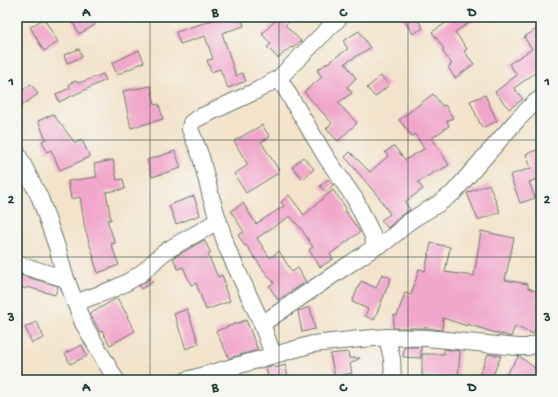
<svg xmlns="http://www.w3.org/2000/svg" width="558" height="397" viewBox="0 0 558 397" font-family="'Gochi Hand',sans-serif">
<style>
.building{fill:#f1a6cb}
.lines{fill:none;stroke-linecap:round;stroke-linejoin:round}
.minor-casing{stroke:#697769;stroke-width:18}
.minor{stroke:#fff;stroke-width:16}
.grid{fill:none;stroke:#1f3d34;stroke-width:1;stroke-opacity:0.55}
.neatline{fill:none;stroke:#1f3d34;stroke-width:1.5}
.grid-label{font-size:13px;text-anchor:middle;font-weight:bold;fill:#1f3d34}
</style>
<rect width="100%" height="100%" fill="#f6f6f2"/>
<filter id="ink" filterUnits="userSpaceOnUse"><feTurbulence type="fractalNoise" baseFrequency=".025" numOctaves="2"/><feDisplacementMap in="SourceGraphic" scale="8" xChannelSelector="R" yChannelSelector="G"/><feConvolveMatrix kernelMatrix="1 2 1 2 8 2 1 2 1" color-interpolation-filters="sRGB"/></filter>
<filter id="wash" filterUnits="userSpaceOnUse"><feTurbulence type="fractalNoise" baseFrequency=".012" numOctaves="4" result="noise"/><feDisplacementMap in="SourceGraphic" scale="16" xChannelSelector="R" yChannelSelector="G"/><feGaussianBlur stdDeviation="0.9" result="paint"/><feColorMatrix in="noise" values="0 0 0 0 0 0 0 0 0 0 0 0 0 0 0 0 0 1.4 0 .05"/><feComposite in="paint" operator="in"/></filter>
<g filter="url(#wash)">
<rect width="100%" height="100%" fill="#f3e3cb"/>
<g id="blocks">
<g class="building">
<path d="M70 17H91L95 25 79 34Z"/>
<path d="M222 17H241L244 26 222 33 236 76 242 73 246 81 228 88 220 69 211 72 207 60 213 59 205 36 180 44 176 32Z"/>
<path d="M279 17H294L285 25 301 41 293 48 291 47 278 58 267 47 271 44 262 34Z"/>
<path d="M402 17H416L423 28 413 34Z"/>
<path d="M455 17H479L455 32 467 49 464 51 474 64 455 78 448 67 452 64 442 51 444 49 432 32Z"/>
<path d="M44 19 58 42 44 51 30 27Z"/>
<path d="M537 29 541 35V69L514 88 523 99 509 109 495 92 517 75 509 64 532 49 524 37Z"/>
<path d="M359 31 370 48 345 63 356 78 347 87 352 93 338 103 357 123 338 141 326 129 332 123 304 92 322 77 317 70 348 49 343 41Z"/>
<path d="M79 49 82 57 67 63 64 55Z"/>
<path d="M139 50 144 62 117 75 112 63Z"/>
<path d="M103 74 106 80 59 102 56 94 70 88 69 84 75 81 79 83Z"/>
<path d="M381 76 389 85 375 97 367 88Z"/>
<path d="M31 84 38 94 20 107 17 102V94Z"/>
<path d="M151 86 155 105 159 104 163 119 131 128 123 91Z"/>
<path d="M433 94 442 106 445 105 453 118 447 121 449 126 432 138 449 165 439 171 438 170 418 182 423 189 405 202 410 210 400 216 388 228 381 220 390 214 381 201V200L345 157 350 152 370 172 388 156 385 152 394 146 405 160 424 149 415 134 412 136 399 120Z"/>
<path d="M485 95 497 121 482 128 470 101Z"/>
<path d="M53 114 75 143 82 140 90 157 60 170 51 150 47 152 42 141 46 139 38 121Z"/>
<path d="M262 125 270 137 261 142 280 172 246 193 234 174 248 165 234 141Z"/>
<path d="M539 149 541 155V178L529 182 535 198 520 203 510 175 531 168 526 154Z"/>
<path d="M175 151 181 168 152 177 147 160Z"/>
<path d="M303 157 314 169 303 179 292 167Z"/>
<path d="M113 160 117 180 123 179 125 189 106 192 111 220H107L115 243 111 244 119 265 98 273 93 258H94L85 229 80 197 71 199 68 181 97 177 94 164Z"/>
<path d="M328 179 333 185 326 192 320 186Z"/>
<path d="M489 184 500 212 478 220 467 193Z"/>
<path d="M333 190 346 208 344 209 360 232 330 254 333 259 320 267 309 250 313 247 302 230 290 216 257 238 270 258 279 251 292 272 298 268 306 282 278 300 269 286 274 283 262 268 246 245 245 246 238 235 244 232 231 211 243 203 256 224 284 206 281 202 289 195 304 215Z"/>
<path d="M194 196 200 215 176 224 169 205Z"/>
<path d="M481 231 514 238 505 280 528 284V288L541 293V314L533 334 515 326 511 337 502 334V335L467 324V326L443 318 442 330 427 328H393L394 315 397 316 405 293 411 295 419 269 425 271 431 243 450 247 445 272 474 276Z"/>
<path d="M204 240 211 253 208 255 218 277 222 275 226 285 224 286 230 301 206 310 196 283 191 285 183 267 178 269 173 258Z"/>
<path d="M17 274 58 286 55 295 27 287 26 289 17 285Z"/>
<path d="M382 274 391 278 374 320 365 316 368 309 352 302 361 281 376 288Z"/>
<path d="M151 278 153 282 141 289 139 286Z"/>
<path d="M117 298 128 316 127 317 135 331 110 345 102 331 100 332 90 314Z"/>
<path d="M310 307 315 329 302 332 298 311Z"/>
<path d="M187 309 199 344 186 349 174 314Z"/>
<path d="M246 320 258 350 229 358 216 331Z"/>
<path d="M37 322 44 338 32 343 25 327Z"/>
<path d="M82 345 87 356 70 364 65 353Z"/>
<path d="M404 347H421V358L403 357Z"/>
<path d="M444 349 460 351 458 380H442V377L422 376V354H444Z"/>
<path d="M348 352 349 358H360L350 364 352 373 335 377 330 354Z"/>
<path d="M488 354 501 356 491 380H477Z"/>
<path d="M519 356 535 368 541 359V380H502Z"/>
<path d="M273 365 275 368 285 365 289 380H274L273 376 268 377 266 367Z"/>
</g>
</g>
</g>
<g filter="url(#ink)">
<use href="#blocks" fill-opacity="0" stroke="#697769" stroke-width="1"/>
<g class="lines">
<g class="minor-casing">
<g id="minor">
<path d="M279 78 326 157 355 199 372 234 375 247"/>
<path d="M17 153 40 198 58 250 64 273 83 323 116 380"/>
<path d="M17 264 66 279"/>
<path d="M75 303C96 295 119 289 137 276 149 269 156 257 168 250 184 239 202 232 218 220"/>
<path d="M262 324 333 275 375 247 384 243 399 231 406 224 416 217 438 204 453 193 517 120 533 104 541 98"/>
<path d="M387 337 392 359 393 380"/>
<path d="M273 355 262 324 227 248 211 197 201 157 190 129 191 123 196 119 256 91 279 78 340 17"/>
<path d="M187 380 313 344 361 339 387 337 427 338 518 347H527L541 343"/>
</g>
</g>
<use href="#minor" class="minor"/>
</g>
</g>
<path class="grid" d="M150 17V380M279 17V380M408 17V380M17 140H541M17 257H541"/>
<rect width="558" height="397" fill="none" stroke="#f6f6f2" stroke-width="44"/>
<rect x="22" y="22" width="514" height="353" class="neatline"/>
<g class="grid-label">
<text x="86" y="16">A</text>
<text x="215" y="16">B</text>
<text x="343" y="16">C</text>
<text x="472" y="16">D</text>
<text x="11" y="85">1</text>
<text x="547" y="85">1</text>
<text x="11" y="203">2</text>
<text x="547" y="203">2</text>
<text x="11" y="321">3</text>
<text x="547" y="321">3</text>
<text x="86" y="391">A</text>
<text x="215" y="391">B</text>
<text x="343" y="391">C</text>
<text x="472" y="391">D</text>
</g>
</svg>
